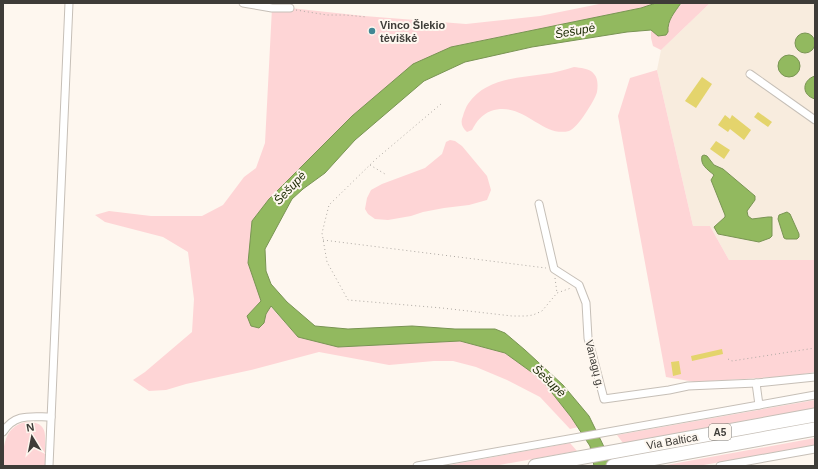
<svg xmlns="http://www.w3.org/2000/svg" width="818" height="469" viewBox="0 0 818 469" font-family="Arial,sans-serif">
<style>
.built{fill:#f8ecde}
.green{fill:#fed5d6}
.water{fill:#92b95f;stroke:#799453}
.building{fill:#e4d46c}
.lines{fill:none;stroke-linecap:round;stroke-linejoin:round}
.minor-casing{stroke:#c6bfb7;stroke-width:9}
.motorway-casing{stroke:#c6bfb7;stroke-width:15}
.path{stroke:#aea9a3;stroke-width:1;stroke-dasharray:1 3;stroke-linecap:butt}
.minor{stroke:#fff;stroke-width:7}
.motorway{stroke:#fff;stroke-width:13}
.poi-dot{fill:#428794;stroke:#fef7ef;stroke-width:1.5}
.labels{text-anchor:middle;dominant-baseline:central;stroke-width:4;stroke-linejoin:round;paint-order:stroke}
.shield{fill:#fef7ef;stroke:#78746f;stroke-width:1}
.shield-label{font-size:10px;font-weight:bold;fill:#3e3c38}
.poi-label{font-size:11px;font-weight:bold;fill:#3e3c38;stroke:#fef7ef;text-anchor:start}
.street-label{font-size:11px;fill:#3e3c38;stroke:#fef7ef}
.water-label{font-size:12px;font-style:italic;fill:#202f08;stroke:#fef7ef}
</style>
<rect width="100%" height="100%" fill="#fef7ef"/>
<path class="built" d="M710 3H815V260H729L710 226H693L657 70 661 50Z"/>
<g class="green">
<path d="M604 3H656L641 8 451 47 269 199 261 301 247 316 264 323 266 314 270 306 298 337 338 347 460 341 505 353 541 379 571 417 578 427 570 429 540 397 507 380 476 367 453 361H434L389 365 319 352 251 370 186 384 166 390 149 391 133 380 145 372 192 332 194 299 188 252 163 237 105 222 95 215 109 211 151 216H202L223 205 244 177 256 168 265 143 272 8H290L364 16 466 24 540 16Z"/>
<path d="M682 3H710L661 50 653 46 651 38V30L658 36 668 32C667 20 675 12 682 3Z"/>
<path d="M574 67C580 68 590 68 594 74 598 78 598 86 597 92 595 100 577 129 569 131 542 138 523 100 491 111 481 115 477 121 472 130L467 132C462 128 460 122 463 116 464 112 466 107 468 104 485 79 516 78 544 74 554 73 564 70 574 67Z"/>
<path d="M657 70 693 226H710L729 260H815V372L792 376 695 382 666 377 618 116 630 78Z"/>
<path d="M450 140 455 141 462 146 487 176 491 190 487 200 469 205 444 208 423 212 411 216 388 220 375 219 368 214 365 209 367 198 371 190 382 184 425 168 442 154 446 142Z"/>
<path d="M815 400V408L623 443 617 435Z"/>
<path d="M815 420V424L626 459V455Z"/>
<path d="M26 422C45 422 46 430 45 447 45 453 45 460 45 466H3C3 448 3 427 26 422Z"/>
<path d="M815 438V445L698 466H661Z"/>
<path d="M570 443 577 451 494 466H444Z"/>
</g>
<g class="water">
<path d="M656 3H681C675 12 667 20 668 32L666 35 658 36 651 30 627 32 532 47 465 62 424 81 355 140 325 173 303 189 292 199 265 249 266 271 271 284 287 302 315 326 348 329 412 326 455 329H495L505 333 525 350 563 385 589 416 607 453 609 466H594L590 446 571 417 541 379 505 353 460 341 338 347 298 337 271 306 266 314 264 323 259 328 251 326 247 316 261 301 248 263 252 221 269 199 352 116 413 64 451 47 641 8Z"/>
<circle cx="805" cy="43" r="10"/>
<circle cx="789" cy="66" r="11"/>
<path d="M815 76V99C801 95 802 80 815 76Z"/>
<path d="M704 155 707 156 714 165 723 169 755 196V200L747 211 748 216 752 219 768 217H772V236L770 238 759 242 718 234 714 227 725 217V215L711 180 714 175C707 169 700 165 702 156Z"/>
<path d="M787 212 790 214 799 234V237L797 239H786L784 238 778 219 779 215Z"/>
</g>
<g class="building">
<path d="M702 77 712 84 696 108 685 101Z"/>
<path d="M758 112 772 122 768 127 754 117Z"/>
<path d="M725 115 730 119 732 115 751 130 744 140 730 129 728 132 718 125Z"/>
<path d="M716 141 730 150 724 159 710 149Z"/>
<path d="M722 349 723 354 692 361 691 356Z"/>
<path d="M679 361 681 374 673 376 671 362Z"/>
</g>
<g class="lines">
<g class="minor-casing">
<g id="minor">
<path d="M243 3 272 8H290"/>
<path d="M750 74 815 120"/>
<path d="M539 204 554 269 579 285 586 303 588 338 604 399 669 390 688 386 756 383 815 377"/>
<path d="M756 383 759 405"/>
<path d="M3 432C15 413 31 417 51 417"/>
<path d="M49 466 69 3"/>
<path d="M417 466 815 395"/>
<path d="M720 466 815 449"/>
</g>
</g>
<g class="motorway-casing">
<g id="motorway">
<path d="M535 466 815 415"/>
<path d="M613 466 815 429"/>
</g>
</g>
<g class="path">
<path d="M296 10 327 15H345L367 17"/>
<path d="M441 104 376 159 329 205 322 233 327 262 348 300 442 308 512 316H526L533 315 542 311 557 293 571 288"/>
<path d="M370 165 385 174"/>
<path d="M323 240 546 268"/>
<path d="M555 278 557 293"/>
<path d="M728 359 732 361 815 348"/>
</g>
<use href="#minor" class="minor"/>
<use href="#motorway" class="motorway"/>
</g>
<circle class="poi-dot" cx="372" cy="31" r="4"/>
<g class="labels">
<rect class="shield" x="709" y="424" width="22" height="16" rx="3"/>
<g class="shield-label">
<text x="720" y="432">A5</text>
</g>
<g class="poi-label">
<text x="380" y="25">Vinco Šlekio<tspan x="380" dy="13">tėviškė</tspan></text>
</g>
<g class="street-label">
<text transform="translate(595 364) rotate(76)">Vanagų g.</text>
<text transform="translate(672 441) rotate(-10)">Via Baltica</text>
</g>
<g class="water-label">
<text transform="translate(575 31) rotate(-10)">Šešupė</text>
<text transform="translate(290 188) rotate(-47)">Šešupė</text>
<text transform="translate(549 381) rotate(43)">Šešupė</text>
</g>
</g>
<rect width="818" height="469" fill="none" stroke="#3e3c38" stroke-width="8"/>
<g transform="translate(32 437) rotate(350)" stroke="#fef7ef" stroke-width="3" paint-order="stroke">
<path d="M0-3L7 15L0 10L-7 15Z" fill="#3e3c38"/>
<text y="-6" font-size="11" font-weight="bold" text-anchor="middle" fill="#3e3c38">N</text>
</g>
</svg>
